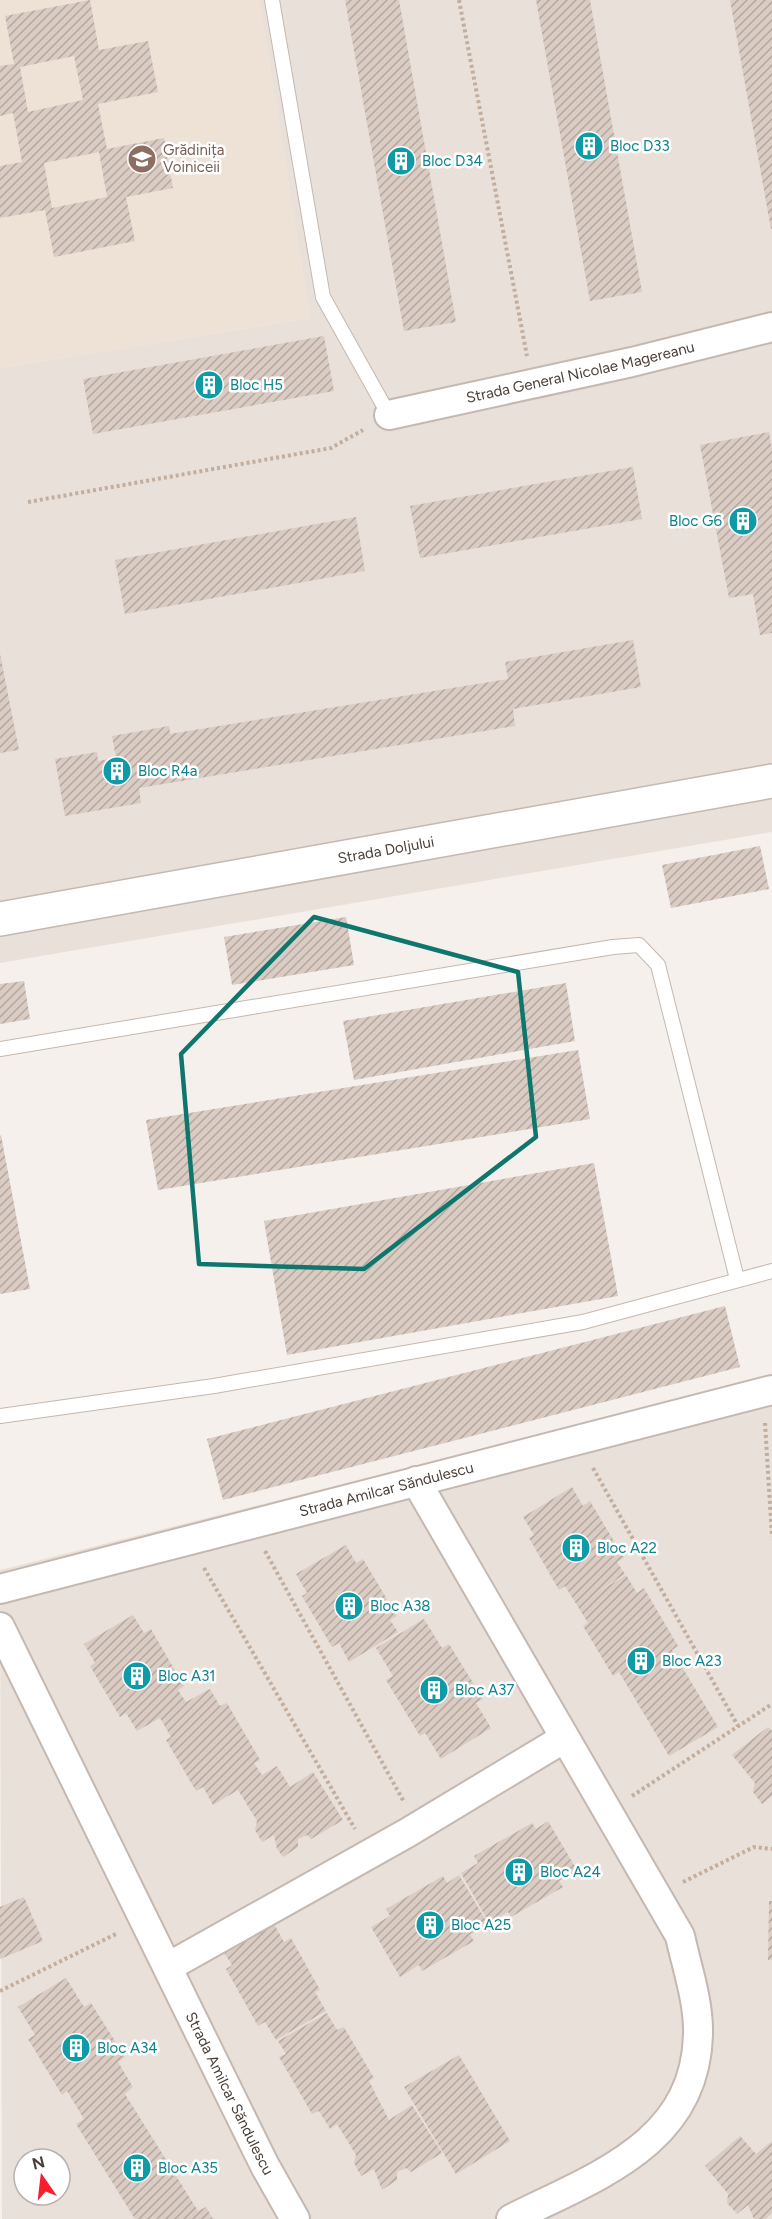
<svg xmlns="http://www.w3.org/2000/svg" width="772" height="2219" viewBox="0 0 772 2219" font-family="Figtree,sans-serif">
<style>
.residential{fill:#e9e0d9;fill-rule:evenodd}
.education{fill:#eee1d5}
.building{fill:url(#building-hatch);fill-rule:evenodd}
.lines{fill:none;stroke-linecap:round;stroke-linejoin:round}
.service-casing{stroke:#c4b8b0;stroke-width:16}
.minor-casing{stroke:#c4b8b0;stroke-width:32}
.tertiary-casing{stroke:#c4b8b0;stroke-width:36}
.path{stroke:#c3ae9e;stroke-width:4;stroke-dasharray:3 3;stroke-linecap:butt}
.service{stroke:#fff;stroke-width:14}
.minor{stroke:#fff;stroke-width:28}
.tertiary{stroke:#fff;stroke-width:33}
.marked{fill:none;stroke:#0f766e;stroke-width:4.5;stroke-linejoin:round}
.labels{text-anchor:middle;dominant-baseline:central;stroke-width:5;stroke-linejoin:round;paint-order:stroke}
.culture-label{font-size:15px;fill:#0d838f;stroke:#fff;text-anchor:start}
.education-label{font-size:15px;fill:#785e54;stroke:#fff;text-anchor:start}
.street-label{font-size:15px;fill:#4a3f38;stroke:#fff}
</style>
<defs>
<pattern id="building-hatch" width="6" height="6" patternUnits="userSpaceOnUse" patternTransform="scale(1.5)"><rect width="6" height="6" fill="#daccc3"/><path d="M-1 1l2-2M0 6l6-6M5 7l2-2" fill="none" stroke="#b3a79f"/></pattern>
</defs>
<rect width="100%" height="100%" fill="#f5f0eb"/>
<g class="residential">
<path d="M259 0H772V832L0 963V368L310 318Z"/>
<path d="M772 1376V2219H2L0 1570ZM24 2159H60V2195H24Z"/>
</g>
<path class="education" d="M0 0H259L310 318 0 368Z"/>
<g class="building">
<path d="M90 0 99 50 148 41 158 92 98 104 107 149 164 138 173 188 126 197 135 241 54 257 45 210 0 218V166L22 162 13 113 0 116V66L14 64 5 16ZM74 56 83 100 28 112 20 67ZM99 152 107 197 52 208 44 163Z"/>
<path d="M345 0H399L456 322 404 331Z"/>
<path d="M536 0H590L642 292 590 301Z"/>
<path d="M730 0H772V229H771Z"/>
<path d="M324 336 334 391 93 434 83 379Z"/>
<path d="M769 432 772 449V633L760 635 753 594 729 598 700 445Z"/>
<path d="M633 467 642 519 420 558 410 506Z"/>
<path d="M356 517 365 571 125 614 115 560Z"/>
<path d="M633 640 641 687 513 709 515 726 139 788 141 803 65 816 55 759 97 752 98 761 116 758 112 736 169 726 170 734 508 679 505 662Z"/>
<path d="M0 654 19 750 0 753Z"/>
<path d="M760 846 769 889 671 908 662 865Z"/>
<path d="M346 917 354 965 232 985 224 937Z"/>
<path d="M24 981 30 1019 0 1024V984Z"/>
<path d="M566 983 575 1041 354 1080 343 1021Z"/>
<path d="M578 1050 590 1119 158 1190 146 1120Z"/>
<path d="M1 1135 30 1289 0 1294V1136Z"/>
<path d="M594 1163 618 1296 287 1355 264 1221Z"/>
<path d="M725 1306 740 1367 223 1500 207 1439Z"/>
<path d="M572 1487 583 1506 590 1501 624 1558 617 1562 625 1574 593 1595 626 1575 637 1593 644 1588 678 1646 672 1650 718 1727 669 1756 619 1672 613 1676 583 1626 588 1623 565 1586 559 1590 529 1538 534 1535 523 1517Z"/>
<path d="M346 1545 356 1563 363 1559 397 1616 390 1620 398 1632 349 1662 339 1643 332 1647 302 1596 307 1593 296 1574Z"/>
<path d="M133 1615 144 1633 151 1629 184 1686 178 1690 186 1702 210 1689 220 1706 227 1703 260 1760 254 1763 262 1775 277 1766 290 1787 313 1772 343 1820 311 1839 307 1835 298 1839V1847L283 1857 277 1849 274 1835 262 1842 255 1830 257 1821 238 1790 213 1805 203 1787 196 1791 166 1740 171 1737 160 1718 137 1731 126 1713 120 1717 90 1666 95 1663 84 1644Z"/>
<path d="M424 1619 442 1648 449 1644 483 1699 476 1703 491 1728 441 1759 425 1733 420 1736 386 1680 393 1676 376 1648Z"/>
<path d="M768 1727 772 1731V1796L762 1804 753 1792 755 1783 732 1755Z"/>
<path d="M548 1821 577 1870 559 1881 563 1887 511 1917 508 1912 489 1923 461 1873 478 1863 474 1856 532 1823 536 1829Z"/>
<path d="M459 1875 488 1924 470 1935 474 1941 422 1971 419 1965 400 1977 371 1927 390 1916 386 1909 443 1876 447 1883Z"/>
<path d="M24 1897 43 1941 0 1959V1907Z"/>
<path d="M769 1901H772V1960H768Z"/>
<path d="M274 1924 284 1942 291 1938 320 1990 315 1992 326 2011 276 2040 265 2022 258 2026 226 1969 232 1965 224 1953Z"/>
<path d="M66 1978 84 2007 91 2003 125 2057 118 2062 133 2087 125 2094 198 2211 206 2207 213 2219H135L76 2124 84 2119 67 2091 62 2095 28 2039 35 2035 18 2007Z"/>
<path d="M327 2013 337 2030 344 2027 374 2078 369 2081 389 2120 412 2105 442 2153 411 2172 406 2168 397 2172V2180L382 2190 374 2169 361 2176 354 2163 356 2155 337 2124 330 2129 319 2111 312 2114 279 2057 286 2054 278 2041Z"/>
<path d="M459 2055 510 2141 456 2174 404 2087Z"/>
<path d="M740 2136 756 2154 772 2141V2213L766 2219H754L748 2205 737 2214 727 2203 728 2194 705 2166Z"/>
</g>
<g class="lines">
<g class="service-casing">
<g id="service">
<path d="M272 0 323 297 389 415"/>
<path d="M0 1049 613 947 639 945 658 965 737 1279"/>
<path d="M0 1416 214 1386 583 1322 772 1271"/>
</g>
</g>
<g class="minor-casing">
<g id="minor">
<path id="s1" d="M389 415 632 362 772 327"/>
<path d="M416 1481 680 1936C687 1968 699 2002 698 2035 695 2145 594 2177 511 2219"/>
<path id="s2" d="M0 1589 772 1390"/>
<path id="s3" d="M0 1627 265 2166 295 2219"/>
<path d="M168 1967 407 1833 563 1739"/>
</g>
</g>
<g class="tertiary-casing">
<g id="tertiary">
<path id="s4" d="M0 919 772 781"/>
</g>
</g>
<g class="path">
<path d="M459 0 527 356"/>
<path d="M28 502 331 448 363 430"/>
<path d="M765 1423 772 1537"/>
<path d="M593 1468 738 1726"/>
<path d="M265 1551 404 1802"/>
<path d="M204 1568 355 1829"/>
<path d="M632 1796 772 1704"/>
<path d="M683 1882 754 1847 772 1849"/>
<path d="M0 1991 118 1933"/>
</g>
<use href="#service" class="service"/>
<use href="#minor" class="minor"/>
<use href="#tertiary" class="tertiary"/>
</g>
<path class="marked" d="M314 917 518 972 536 1137 364 1269 199 1264 181 1054Z"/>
<defs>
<g id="building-disc" transform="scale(1.5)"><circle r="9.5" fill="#0f9aa8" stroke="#fff"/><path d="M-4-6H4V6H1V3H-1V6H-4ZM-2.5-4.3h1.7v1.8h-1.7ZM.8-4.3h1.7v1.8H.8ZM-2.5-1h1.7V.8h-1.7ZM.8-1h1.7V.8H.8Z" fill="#fff"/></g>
<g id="school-disc" transform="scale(1.5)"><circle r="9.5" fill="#8d6e63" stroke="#fff"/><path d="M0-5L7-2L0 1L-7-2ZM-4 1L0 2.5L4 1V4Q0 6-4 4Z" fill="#fff"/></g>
</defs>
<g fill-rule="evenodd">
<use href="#building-disc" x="589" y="146"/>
<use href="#school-disc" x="142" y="159"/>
<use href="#building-disc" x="401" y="161"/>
<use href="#building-disc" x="209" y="385"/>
<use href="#building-disc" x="743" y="521"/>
<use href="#building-disc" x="117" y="771"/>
<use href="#building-disc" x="576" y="1548"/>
<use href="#building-disc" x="349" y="1606"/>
<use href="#building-disc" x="641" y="1661"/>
<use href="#building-disc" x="137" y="1676"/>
<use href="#building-disc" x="434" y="1690"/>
<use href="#building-disc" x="519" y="1872"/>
<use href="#building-disc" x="430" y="1925"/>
<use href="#building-disc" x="76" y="2048"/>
<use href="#building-disc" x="137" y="2168"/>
</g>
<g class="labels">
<g class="culture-label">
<text x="610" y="146">Bloc D33</text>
<text x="422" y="161">Bloc D34</text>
<text x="230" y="385">Bloc H5</text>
<text x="722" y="521" text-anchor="end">Bloc G6</text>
<text x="138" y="771">Bloc R4a</text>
<text x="597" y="1548">Bloc A22</text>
<text x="370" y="1606">Bloc A38</text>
<text x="662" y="1661">Bloc A23</text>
<text x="158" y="1676">Bloc A31</text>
<text x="455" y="1690">Bloc A37</text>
<text x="540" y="1872">Bloc A24</text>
<text x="451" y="1925">Bloc A25</text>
<text x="97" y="2048">Bloc A34</text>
<text x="158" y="2168">Bloc A35</text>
</g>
<g class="education-label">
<text x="163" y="150">Grădinița<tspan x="163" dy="17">Voiniceii</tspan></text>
</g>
<g class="street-label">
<text stroke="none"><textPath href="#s1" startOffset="196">Strada General Nicolae Magereanu</textPath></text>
<text stroke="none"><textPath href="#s4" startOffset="392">Strada Doljului</textPath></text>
<text stroke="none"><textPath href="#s2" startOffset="399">Strada Amilcar Săndulescu</textPath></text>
<text stroke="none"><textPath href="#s3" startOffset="520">Strada Amilcar Săndulescu</textPath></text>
</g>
</g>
<g transform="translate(42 2177) rotate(346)"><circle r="28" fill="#ffffff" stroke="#b7b2af" stroke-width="1.5"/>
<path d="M0-4.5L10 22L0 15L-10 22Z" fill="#fa1d2c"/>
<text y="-9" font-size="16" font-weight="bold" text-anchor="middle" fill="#4a3f38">N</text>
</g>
</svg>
